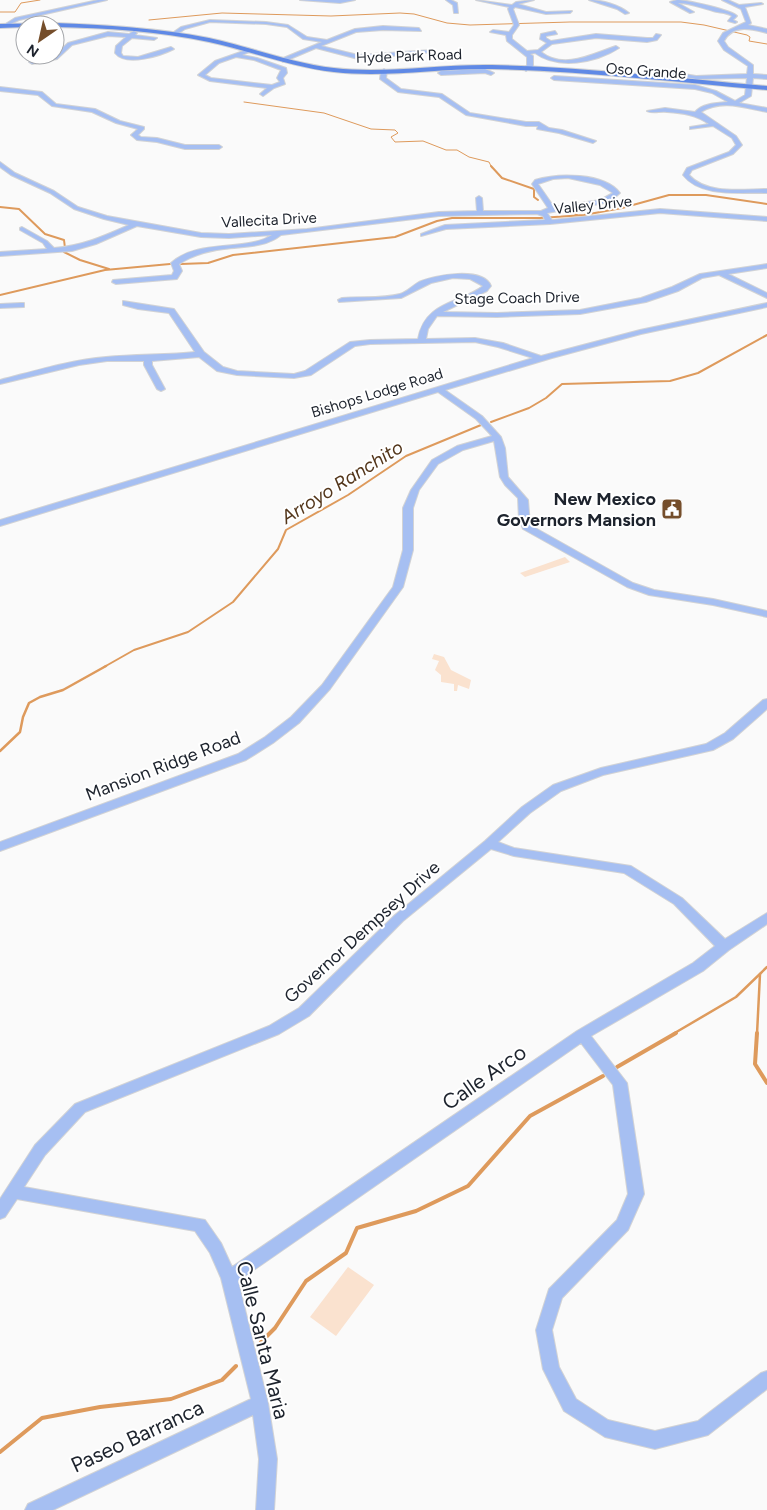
<svg xmlns="http://www.w3.org/2000/svg" width="767" height="1510" viewBox="0 0 767 1510" font-family="Figtree,sans-serif">
<style>
.green{fill:#fae2cf}
.lines{fill:none;stroke-linecap:round;stroke-linejoin:round}
.stream-far3{stroke:#de9a5c;stroke-width:1}
.stream-far2{stroke:#de9a5c;stroke-width:2}
.stream-far1{stroke:#de9a5c;stroke-width:2.5}
.stream{stroke:#de9a5c;stroke-width:4}
.minor-casing{stroke:#d2d3d5;stroke-width:2}
.major-casing{stroke:#d2d3d5;stroke-width:2}
.minor{fill:#a6bff2;fill-rule:evenodd}
.major{fill:#5f89e6;fill-rule:evenodd}
.labels{text-anchor:middle;dominant-baseline:central;stroke-width:4;stroke-linejoin:round;paint-order:stroke}
.far-street-label{font-size:15px;fill:#1d232d;stroke:#fff}
.poi-label{font-size:18px;font-weight:bold;fill:#1d232d;stroke:#fff;text-anchor:end}
.street-label{font-size:18px;fill:#1d232d;stroke:#fff}
.water-label{font-size:19px;font-style:italic;fill:#53361b;stroke:#fff}
.near-street-label{font-size:21px;fill:#1d232d;stroke:#fff}
</style>
<rect width="100%" height="100%" fill="#fafafa"/>
<g class="green">
<path d="M565 557 570 562 525 577 520 573Z"/>
<path d="M434 654 444 657 451 670 471 680 469 689 458 685 457 691H454V684L441 682V675L435 670 439 661 432 659Z"/>
<path d="M348 1267 374 1285 336 1336 310 1317Z"/>
</g>
<g class="lines">
<g class="stream-far3">
<path d="M0 12H15L21 3 40 0"/>
<path d="M149 20 222 13 331 16 400 13 414 14 447 23 470 25 570 22H681L704 25 747 35 750 37 749 41 767 44"/>
<path d="M244 102 324 113 371 129 395 130 398 133 391 137 395 142 423 141 446 150H457L469 157 489 162 492 168"/>
</g>
<g class="stream-far2">
<path d="M491 166 502 178 534 189V197L538 200"/>
<path d="M0 207 19 209 45 234 64 240 65 248"/>
<path d="M569 209 577 215"/>
<path d="M64 252 80 260 109 269"/>
<path d="M181 264 208 263 233 255 395 237 437 221 452 218H540L584 215 622 208 669 195H706L767 204"/>
<path d="M0 295 105 270 170 264"/>
<path d="M491 422 529 408 546 398 562 384 670 381 698 373 767 335"/>
<path d="M104 667 134 650 188 632 233 602 278 549 286 530 348 495 406 456 481 425"/>
</g>
<g class="stream-far1">
<path d="M0 751 20 732 23 717 29 703 40 697 63 690 106 666"/>
<path d="M673 1034 736 997 767 967"/>
<path d="M757 1034 760 974"/>
</g>
<g class="stream">
<path d="M757 1033 755 1064 767 1083"/>
<path d="M617 1067 676 1033"/>
<path d="M261 1342 275 1328 306 1281 346 1253 357 1228 416 1211 468 1186 530 1116 603 1076"/>
<path d="M0 1452 42 1418 100 1407 171 1399 222 1380 236 1366"/>
</g>
<g class="minor-casing">
<g id="minor">
<path d="M98 0H107L19 20 6 26 4 25 15 18Z"/>
<path d="M300 0H355L340 3Z"/>
<path d="M446 0H451L457 3 458 13H454L453 5Z"/>
<path d="M476 0 512 5 516 2 534 0 518 4 546 12 572 11 570 13 546 14 515 7 513 9 519 25 512 35V39L527 51 538 50 547 43 540 39 541 34 555 31 557 34 546 36V38L551 41 596 34 647 38H653L656 34 661 35 657 40 647 42 596 38 552 44 541 52C564 70 592 54 616 46L619 48C596 63 558 70 535 53L530 54 533 56V66L526 71 523 69 527 65V57L507 41 506 35 490 32 493 30 509 32 514 25 508 9 509 7Z"/>
<path d="M589 0C602 0 619 5 629 13L625 14 617 9Z"/>
<path d="M677 0C687 0 732 10 737 16L733 20 737 22 735 23 728 21 732 16C726 12 719 13 713 11 701 8 690 3 678 3L694 12 690 13 670 2Z"/>
<path d="M722 0H728L739 5 761 3 763 4 745 7 751 23 748 25 767 29V33C751 29 733 24 724 41L728 47 753 65V74L767 75V79L753 78 751 96 739 103 767 108V112C745 108 722 99 701 112L736 136 742 145 733 154 692 170 689 175C707 195 743 189 767 189V193C740 192 701 198 683 175L687 168 729 152 736 145 732 138 713 126 690 129V127L709 124C696 115 683 113 667 112 660 111 653 114 647 111L665 108 695 112C703 103 717 103 728 102L712 93 695 89 554 80 551 78 554 76 695 85 716 91 735 101 745 95 747 78 696 79 669 74 672 72 696 76 747 74 748 66 724 50 718 41 723 33 746 22 741 9Z"/>
<path d="M210 20 266 22 288 25 307 37 327 40 355 29 383 26 419 28 421 31 383 30 356 32 321 46 358 55 432 50 435 52 358 59 316 48 283 62 281 59 322 42 303 39 287 27 266 24 210 22 185 29 176 35 171 34 181 27Z"/>
<path d="M134 31 137 33 135 35 157 38 154 40 132 38 122 46 121 53 123 56 138 57 171 47 174 49C160 56 126 67 115 53L116 46 126 37 108 36 72 45 57 59 32 64 29 62 53 57 68 43 108 32 129 34Z"/>
<path d="M249 49 254 50 242 55 257 58 286 68 287 73 283 78 285 84 274 88 263 96 260 94 267 88 210 81 198 75 215 61ZM236 57 254 60 281 70 277 78 280 82 272 85 211 78 205 75 219 63Z"/>
<path d="M384 69 387 71 386 78 401 89 442 94 470 113 526 122H539L549 128 562 130 596 141 593 143 559 133 537 129 538 126H526L466 115 439 97 398 92 380 79 381 71Z"/>
<path d="M485 69 494 73 491 75 485 73 441 75 438 73 441 71Z"/>
<path d="M0 87 42 92 56 104 95 109 120 121 144 127V129L138 135 141 137 157 138 185 145H219L222 147 219 149H185L157 142 137 140 131 135 138 129 116 123 92 112 52 106 38 95 0 91Z"/>
<path d="M0 162 15 173 54 191 78 207 107 216 201 233 229 234 307 229 439 212 477 211 476 198 479 196 482 198 483 211H541L548 208 532 184 535 180C557 173 604 172 620 193L613 199 605 203 547 213 552 220 660 209 767 217V221L660 213 550 224 446 229 421 236V234L445 225 545 220 543 216 537 214 439 216 281 235C265 248 244 246 224 249 208 251 193 255 179 264L182 271 177 279 116 284 112 282 113 280 172 275 174 271 171 263C199 238 245 252 272 235L229 238 201 237 137 226 96 244 72 251 0 256V252L47 249 43 243 20 230V228L22 227 47 241 54 248C82 246 104 236 129 225L104 219 74 209 50 193 11 175 0 167ZM568 178 600 185 613 193 600 200 554 207 538 184 553 179Z"/>
<path d="M767 264V268L728 274 767 293V298L719 275 702 278 678 291 646 302 580 314 497 317 437 316 428 329 426 339 475 338 503 343 541 356 640 330 767 303V307L641 334 552 358 445 390 482 416 501 437 505 448 508 477 528 500 530 525 633 583 654 590 713 599 767 611V617L713 605 649 595 627 587 523 529 519 519 518 498 505 485 500 477 494 441 463 450 438 464 419 490 413 508V550L403 587 330 689 299 723 273 743 246 760 0 851V842L238 754 265 737 291 717 322 685 393 587 403 550V508L411 490 432 460 457 446 492 436 476 419 438 392 0 526V520L533 358 498 347 475 342 370 344 355 346 311 375 294 378 237 375 217 371 199 357 152 361V365L165 389 161 391 157 389 144 365V361H107L79 365 0 384V380C35 371 70 360 106 357 136 354 166 355 195 352L169 313 138 309 123 305V301L174 309 204 352 223 367 237 371 294 374 305 371 350 342 370 340 418 339C425 301 459 304 483 286L470 279 453 278 431 283 401 298 339 302 338 300 342 298C361 296 381 299 400 294 407 292 412 286 419 282 434 275 483 266 491 286L487 291 443 312 497 313 580 310 641 298 672 287 700 274Z"/>
<path d="M21 303H24V307L0 308V304Z"/>
<path d="M767 699V709L733 739 713 750 603 775 561 791 530 813 498 842 514 848 631 866 682 898 725 939 767 913V924L729 950 703 971 591 1036 627 1083 644 1194 628 1230 562 1298 552 1330 559 1367 576 1399 608 1420 655 1431 698 1421 761 1373 767 1371V1389L708 1435 655 1449 605 1437 564 1411 543 1369 536 1330 549 1289 617 1220 628 1194 613 1085 581 1043 238 1281 268 1403 277 1459 274 1510H256L259 1459 253 1415 53 1510H25L28 1504 251 1399 221 1278 210 1253 195 1231 17 1199 5 1217 0 1219V1199L35 1145 75 1104 269 1026 299 1008 395 915 485 841 522 807 553 785 601 768 706 744 725 733 763 700ZM491 849 514 856 624 873 674 904 715 946 693 963 577 1031 232 1267 221 1243 205 1220 24 1187 45 1155 85 1112 279 1034 309 1016 403 921Z"/>
</g>
</g>
<g class="major-casing">
<path id="major" d="M55 23C106 25 158 28 209 38 251 47 291 63 334 68 386 74 439 64 492 65 584 67 676 78 767 86V90C676 82 584 71 492 69 439 68 386 78 334 72 291 67 251 51 209 42 158 31 106 28 55 27V25H25V27L0 28V24Z"/>
</g>
<use href="#minor" class="minor"/>
<use href="#major" class="major"/>
</g>
<defs>
<g id="civic-square" transform="scale(1.125)"><rect x="-9" y="-9" width="18" height="18" rx="4" fill="#754e2b" stroke="#fff"/><path d="M-.6-6.5H3V-4.5H.6V-3L4-1V1h2V6H-6V1h2V-1L-.6-3ZM-1.2 2.5V6h2.4V2.5Z" fill="#fff"/></g>
</defs>
<g fill-rule="evenodd">
<use href="#civic-square" x="672" y="509"/>
</g>
<g class="labels">
<g class="far-street-label">
<text transform="translate(409 56) rotate(-2)">Hyde Park Road</text>
<text transform="translate(646 71) rotate(4)">Oso Grande</text>
<text transform="translate(593 205) rotate(-6)">Valley Drive</text>
<text transform="translate(269 220) rotate(-3)">Vallecita Drive</text>
<text transform="translate(517 298) rotate(-1)">Stage Coach Drive</text>
<text transform="translate(377 393) rotate(-17)">Bishops Lodge Road</text>
</g>
<g class="poi-label">
<text x="656" y="499">New Mexico<tspan x="656" dy="21">Governors Mansion</tspan></text>
</g>
<g class="street-label">
<text transform="translate(163 766) rotate(-21)">Mansion Ridge Road</text>
<text transform="translate(362 932) rotate(-42)">Governor Dempsey Drive</text>
</g>
<g class="water-label">
<text transform="translate(342 482) rotate(-32)">Arroyo Ranchito</text>
</g>
<g class="near-street-label">
<text transform="translate(484 1077) rotate(-35)">Calle Arco</text>
<text transform="translate(263 1340) rotate(76)">Calle Santa Maria</text>
<text transform="translate(137 1436) rotate(-25)">Paseo Barranca</text>
</g>
</g>
<g transform="translate(40 40) rotate(214)"><circle r="24" fill="#ffffff" stroke="#a5a7ab"/>
<path d="M0-4L9 19L0 12L-9 19Z" fill="#754e2b"/>
<text y="-8" font-size="14" font-weight="bold" text-anchor="middle" fill="#1d232d">N</text>
</g>
</svg>
